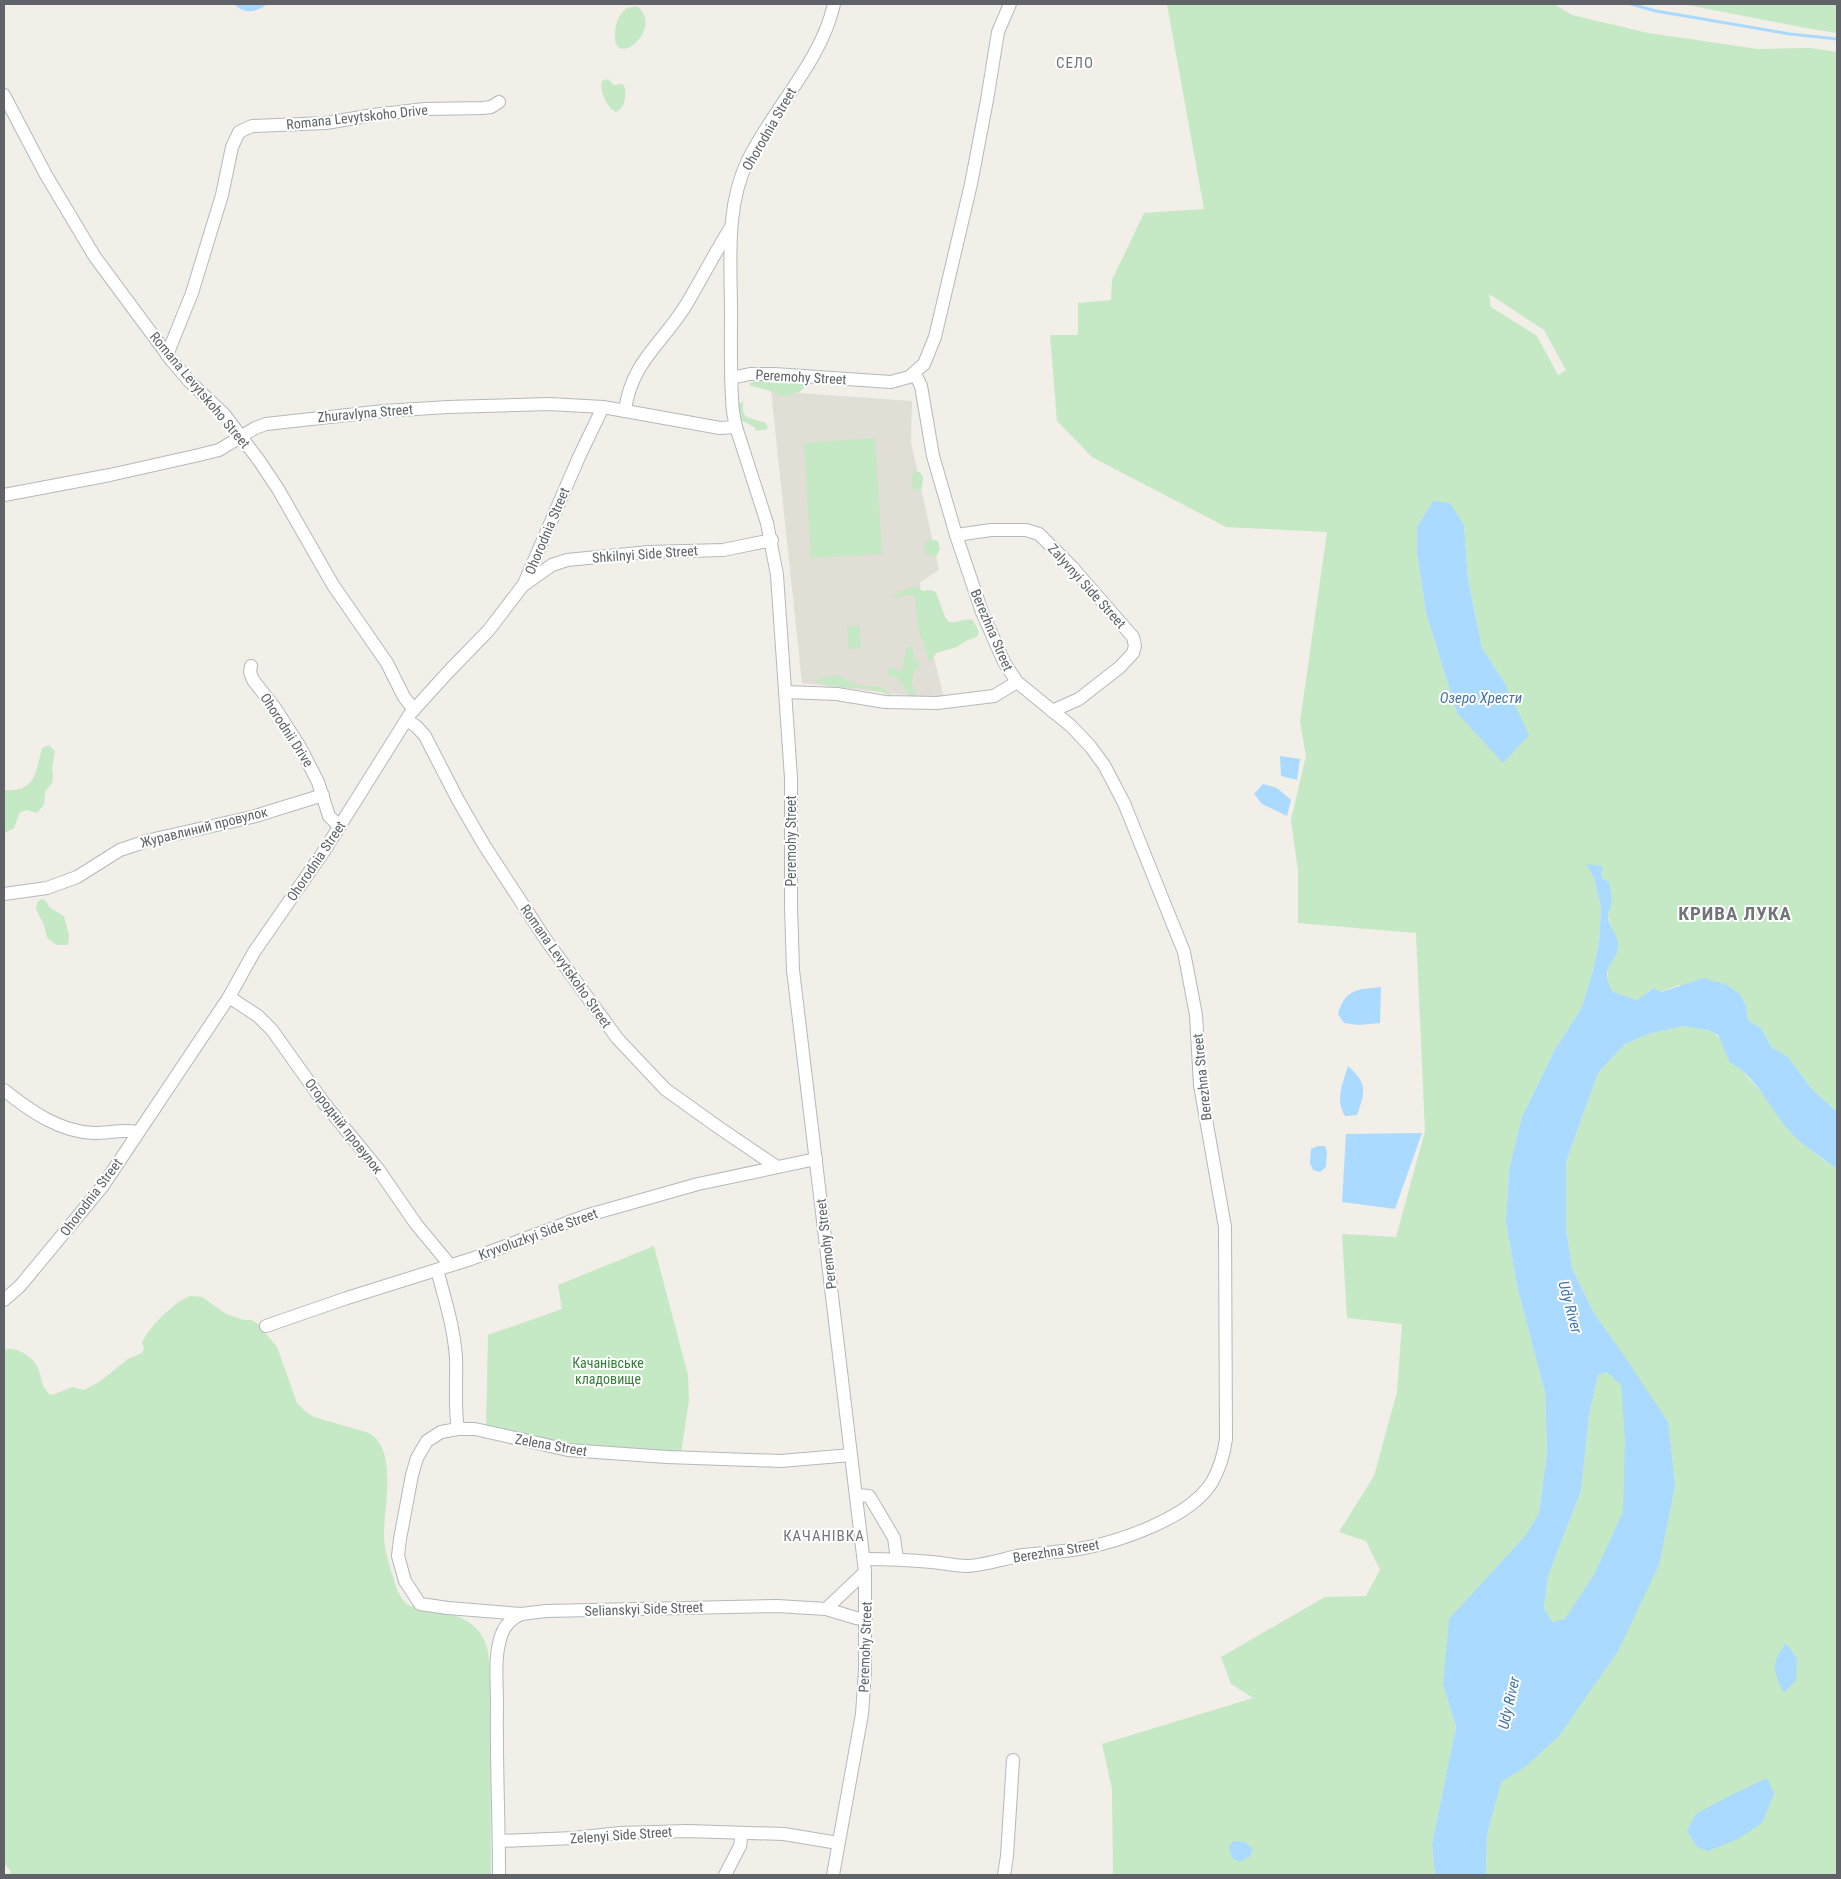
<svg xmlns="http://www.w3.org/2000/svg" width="1841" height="1879" viewBox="0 0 1841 1879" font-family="'Roboto Condensed',sans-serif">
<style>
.education{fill:#e1ded6}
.green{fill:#c5e8c5;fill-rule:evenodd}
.water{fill:#aadaff;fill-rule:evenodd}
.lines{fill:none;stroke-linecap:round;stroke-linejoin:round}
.stream{stroke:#aadaff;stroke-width:3}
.minor-casing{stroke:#b5b8bc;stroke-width:14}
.minor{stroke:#fff;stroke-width:12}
.labels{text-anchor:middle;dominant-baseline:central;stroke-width:4;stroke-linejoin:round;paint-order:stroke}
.street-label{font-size:14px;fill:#5f6368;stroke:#fff}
.park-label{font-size:14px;fill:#348238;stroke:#fff}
.neighbourhood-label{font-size:15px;letter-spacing:1px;fill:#70757a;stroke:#fff}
.water-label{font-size:15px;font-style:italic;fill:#4174aa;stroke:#fff}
.district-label{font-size:19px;font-weight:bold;letter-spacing:1px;fill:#70757a;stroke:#fff}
</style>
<rect width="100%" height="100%" fill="#f1efe8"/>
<path class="education" d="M771 391 912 401 911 442 939 570 920 582 922 612 944 697 912 696 802 683Z"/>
<g class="green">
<path d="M1167 4H1554L1572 15 1648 33 1758 49 1810 48 1837 52V1112L1811 1088 1788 1057 1771 1047 1762 1029 1748 1020 1746 1006 1679 985 1660 992 1654 988 1637 1000 1613 992 1607 981 1608 969 1618 948 1608 916 1611 904 1601 874 1603 870 1587 864 1594 878 1601 908 1599 942 1593 971 1582 1007 1554 1051 1522 1117 1509 1170 1506 1222 1517 1286 1545 1393 1547 1453 1539 1513 1443 1685 1456 1727 1432 1844 1435 1875H1113L1112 1789 1102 1744 1253 1698 1231 1684 1221 1657 1325 1597 1366 1596 1380 1570 1366 1541 1339 1532 1374 1476 1397 1392 1402 1324 1347 1318 1342 1234 1396 1237 1425 1131 1416 933 1298 923V871L1291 820 1306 756 1300 722 1327 532 1226 527 1092 457 1057 421 1050 335H1078V303L1111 300 1112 280 1144 213 1204 209ZM1489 294 1544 330 1566 370 1558 375 1537 336 1491 307ZM1433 501 1464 525 1468 579 1482 648 1504 682 1457 713 1426 613 1417 553V527Z"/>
<path d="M1682 4H1837V33L1811 29Z"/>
<path d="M637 6C666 29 611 73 615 32 616 22 619 14 627 8Z"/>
<path d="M608 79 614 85 622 84 625 88C626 97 625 108 616 112 607 108 599 90 602 81Z"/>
<path d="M759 380C766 380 771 383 778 383 788 384 797 380 806 385L801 391 787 397 764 389 750 386V383Z"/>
<path d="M743 401V412L746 417 766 423 768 429 757 431 754 427 741 420 739 414V404Z"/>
<path d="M875 438 882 554 811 558 804 443Z"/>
<path d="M915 471 920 472 923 477 922 488 917 492C911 488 909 477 915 471Z"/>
<path d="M929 539 938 541 940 549 936 557C930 557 924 554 924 547Z"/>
<path d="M915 586 923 591 931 590 936 592 945 617 949 622C957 624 964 617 973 620L979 632 977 637 966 641 957 647 936 653 932 660H929L918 629 915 598 913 596 905 595 895 598 894 597 898 592Z"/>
<path d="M859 625 861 648 849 649 847 627Z"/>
<path d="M908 647H912L915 660 920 663C919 669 916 668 914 673 910 680 914 691 917 697H909C907 688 901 686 898 678L889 676 887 672 892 667 899 671 903 669C903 662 906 656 906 648Z"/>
<path d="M838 675 856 685 881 687 893 696C887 696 884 692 878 691 858 685 836 690 816 682L818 679Z"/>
<path d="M49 745 55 751 52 768 53 776 52 783 45 792 44 805 37 813 27 810 20 812 14 828 4 833V790C36 792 35 774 42 748Z"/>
<path d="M41 899 45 900 50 908 64 916 69 935 68 945H57L47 938 44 925 36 909 37 903Z"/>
<path d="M1683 1026C1716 1031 1719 1030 1730 1063L1739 1067 1813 1152 1837 1169V1875H1486L1487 1835 1544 1608 1548 1576 1581 1491 1589 1415 1598 1375 1595 1315 1572 1268 1566 1229V1162L1598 1073 1625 1044 1649 1034Z"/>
<path d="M654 1246 688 1375 689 1400 681 1453 577 1448 486 1428 488 1335 562 1309 558 1285Z"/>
<path d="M190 1296 202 1297 226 1314 244 1320H252L258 1324 277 1347 293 1392 297 1403 306 1412 314 1417 369 1433C398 1450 384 1507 384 1533 384 1548 388 1561 392 1574 395 1583 398 1595 405 1602 410 1608 419 1608 426 1609 449 1613 476 1618 485 1642 489 1651 489 1663 490 1672L491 1875H11L10 1870 4 1863V1350C14 1345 32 1356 37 1366 42 1375 40 1385 49 1394L53 1395 72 1387 84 1390 99 1382 128 1359 142 1353 144 1348 142 1343C147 1329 175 1301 190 1296Z"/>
</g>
<g class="water">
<path d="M234 4H267C256 13 244 14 234 4Z"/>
<path d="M1433 501 1450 503 1464 525 1468 579 1482 648 1504 682 1529 735 1503 763 1457 713 1426 613 1417 553V527Z"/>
<path d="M1280 756 1300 759 1297 780 1281 776Z"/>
<path d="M1263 784 1277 788 1291 800 1287 816 1262 804 1254 794Z"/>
<path d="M1586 864 1602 866 1603 870 1601 874 1603 879 1608 881C1611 888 1612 896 1611 904 1611 908 1608 912 1608 916 1608 926 1618 934 1618 945 1618 965 1597 965 1613 992L1637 1000 1654 988 1661 992 1704 978 1727 985 1740 994 1746 1006 1748 1020 1762 1029 1771 1047 1788 1057 1811 1088 1837 1112V1169C1820 1156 1800 1144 1786 1127 1770 1107 1753 1073 1730 1063L1718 1035 1707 1030 1683 1026 1649 1034 1625 1044 1598 1073 1566 1162V1229L1572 1268 1595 1315 1621 1351 1668 1422 1675 1486 1659 1565 1618 1651 1559 1736 1525 1767 1501 1782 1487 1835 1486 1875H1435L1432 1844 1456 1727 1443 1685 1449 1619 1526 1535 1539 1513 1547 1453 1545 1393 1517 1286 1506 1222 1509 1170 1522 1117 1554 1051 1582 1007 1593 971 1599 942 1601 908 1594 878ZM1607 1372 1621 1385 1625 1440 1623 1512 1595 1573 1565 1619 1552 1622 1544 1608 1548 1576 1581 1491 1589 1415 1598 1375Z"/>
<path d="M1381 987 1380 1023 1359 1025 1344 1023 1338 1014C1346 988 1356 990 1381 987Z"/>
<path d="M1348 1066C1367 1083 1366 1091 1357 1115L1345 1116C1335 1100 1343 1083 1348 1066Z"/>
<path d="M1422 1133 1395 1209 1342 1202 1346 1134Z"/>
<path d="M1318 1146H1325L1327 1152 1326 1167 1320 1172 1313 1170 1310 1163 1311 1149Z"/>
<path d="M1786 1643 1797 1659 1796 1680 1784 1693C1773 1670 1770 1664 1786 1643Z"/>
<path d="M1767 1778 1774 1794 1762 1823 1738 1839 1708 1851 1697 1847 1687 1831 1696 1814 1727 1797Z"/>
<path d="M1233 1841 1245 1842 1253 1849 1250 1856 1240 1862 1232 1858 1229 1848Z"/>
</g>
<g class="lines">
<path class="stream" d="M1631 4 1656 11 1790 34 1837 39"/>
<g class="minor-casing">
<g id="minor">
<path d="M4 95 46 175 95 257 172 361 190 382 224 414 260 462 278 489 333 585 387 663 404 697 414 710"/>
<path d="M167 355 192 293 222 195 232 147 239 132 252 126 326 123 373 115 425 109 483 108 491 107 499 102"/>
<path d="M731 378 750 374H774L891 382 909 377 924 364 935 337 971 184 987 100 998 32 1010 4"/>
<path d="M625 411C631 360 666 341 689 300 703 276 716 251 731 227"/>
<path d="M4 495 110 475 199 455 219 450 255 428 266 424 384 411 448 407 549 404 603 407 720 428 736 427"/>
<path d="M956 535 991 530H1026L1039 534 1072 567 1133 637 1135 646 1133 653 1120 667 1079 699 1052 711"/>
<path d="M525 584 552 565 567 560 649 552 723 550 772 540"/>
<path d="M251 666 250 672 253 680 275 708 300 747 318 782 329 816 339 826"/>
<path d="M786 692 837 694 885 702 937 703 994 696 1017 682"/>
<path d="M407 720 417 727 425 736 458 800 484 845 546 940 617 1038 665 1089 718 1127 777 1167"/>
<path d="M4 894 47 888 77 877 120 850 150 840 252 817 323 795"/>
<path d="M229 997 258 1016 272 1030 324 1103 378 1169 416 1224 450 1265"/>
<path d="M4 1090C30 1111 60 1132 94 1133 109 1133 123 1129 137 1132"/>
<path d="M437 1270C445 1299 454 1328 456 1358 457 1382 454 1405 458 1429"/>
<path d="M4 1300 20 1286 102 1187 229 997 254 952 326 848 410 714 450 670 488 631 524 584 579 457 603 407"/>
<path d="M266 1326 347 1298 471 1259 585 1216 698 1184 816 1159"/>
<path d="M851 1455 781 1461 667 1457 568 1450 475 1429H458L441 1432 427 1441 417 1458 412 1475 400 1539 398 1556 405 1581 420 1604 448 1608 521 1614 546 1611 777 1606 826 1609 856 1618 866 1619"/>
<path d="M857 1495 869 1496 871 1499 894 1538 897 1559"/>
<path d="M864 1559C887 1559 910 1560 932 1562 944 1563 955 1566 966 1566 982 1566 1006 1558 1023 1555 1041 1553 1060 1552 1079 1549 1119 1542 1190 1518 1212 1482 1220 1468 1224 1454 1226 1439L1225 1227 1200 1085 1196 1015 1184 952 1124 803 1104 765 1090 746 1071 726 1017 682 1004 662 982 612 956 535 933 456 921 386 915 374"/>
<path d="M826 1609 865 1572"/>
<path d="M499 1841 574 1838 620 1833 687 1831 784 1834 838 1843"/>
<path d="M499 1875C499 1817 496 1760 497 1702 497 1681 494 1657 501 1636 504 1626 511 1619 521 1614"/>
<path d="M725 1875 740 1846 742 1833"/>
<path d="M833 1875 862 1714 865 1670V1572L793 970 791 906V778L777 575 767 523 736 427 733 412C730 380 731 346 731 313 731 262 725 207 748 160 774 107 821 62 834 4"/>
<path d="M1004 1875 1007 1856 1013 1760"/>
</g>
</g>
<use href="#minor" class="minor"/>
</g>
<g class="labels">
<g class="street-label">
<text transform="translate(357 117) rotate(-6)">Romana Levytskoho Drive</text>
<text transform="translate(769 129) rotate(-60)">Ohorodnia Street</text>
<text transform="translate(801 377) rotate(3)">Peremohy Street</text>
<text transform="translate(200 390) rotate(50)">Romana Levytskoho Street</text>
<text transform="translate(365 413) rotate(-5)">Zhuravlyna Street</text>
<text transform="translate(547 531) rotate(-67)">Ohorodnia Street</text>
<text transform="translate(645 554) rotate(-4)">Shkilnyi Side Street</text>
<text transform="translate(1087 586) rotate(48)">Zalyvnyi Side Street</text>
<text transform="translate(992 630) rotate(67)">Berezhna Street</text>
<text transform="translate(287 730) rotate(57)">Ohorodnii Drive</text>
<text transform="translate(204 827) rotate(-14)">Журавлиний провулок</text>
<text transform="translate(791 841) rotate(-90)">Peremohy Street</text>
<text transform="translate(316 861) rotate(-56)">Ohorodnia Street</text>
<text transform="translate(566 966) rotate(55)">Romana Levytskoho Street</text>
<text transform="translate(1202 1077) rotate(-96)">Berezhna Street</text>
<text transform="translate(344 1126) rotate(52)">Огородній провулок</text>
<text transform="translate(91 1197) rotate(-53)">Ohorodnia Street</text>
<text transform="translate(538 1234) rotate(-20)">Kryvoluzkyi Side Street</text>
<text transform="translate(826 1244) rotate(-97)">Peremohy Street</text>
<text transform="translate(551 1445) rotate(10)">Zelena Street</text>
<text transform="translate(1056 1551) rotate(-9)">Berezhna Street</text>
<text transform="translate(644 1609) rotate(-2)">Selianskyi Side Street</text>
<text transform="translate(865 1647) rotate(-88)">Peremohy Street</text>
<text transform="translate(621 1835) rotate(-4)">Zelenyi Side Street</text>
</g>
<g class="park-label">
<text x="608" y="1363">Качанівське<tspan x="608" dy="16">кладовище</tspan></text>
</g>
<g class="neighbourhood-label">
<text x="1075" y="63">СЕЛО</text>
<text x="824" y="1536">КАЧАНІВКА</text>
</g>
<g class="water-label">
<text x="1481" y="698">Озеро Хрести</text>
<text transform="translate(1570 1307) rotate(75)">Udy River</text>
<text transform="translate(1509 1703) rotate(-77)">Udy River</text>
</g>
<g class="district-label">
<text x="1735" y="913">КРИВА ЛУКА</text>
</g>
</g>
<rect width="1841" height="1879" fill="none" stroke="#5f6368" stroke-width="10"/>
</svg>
